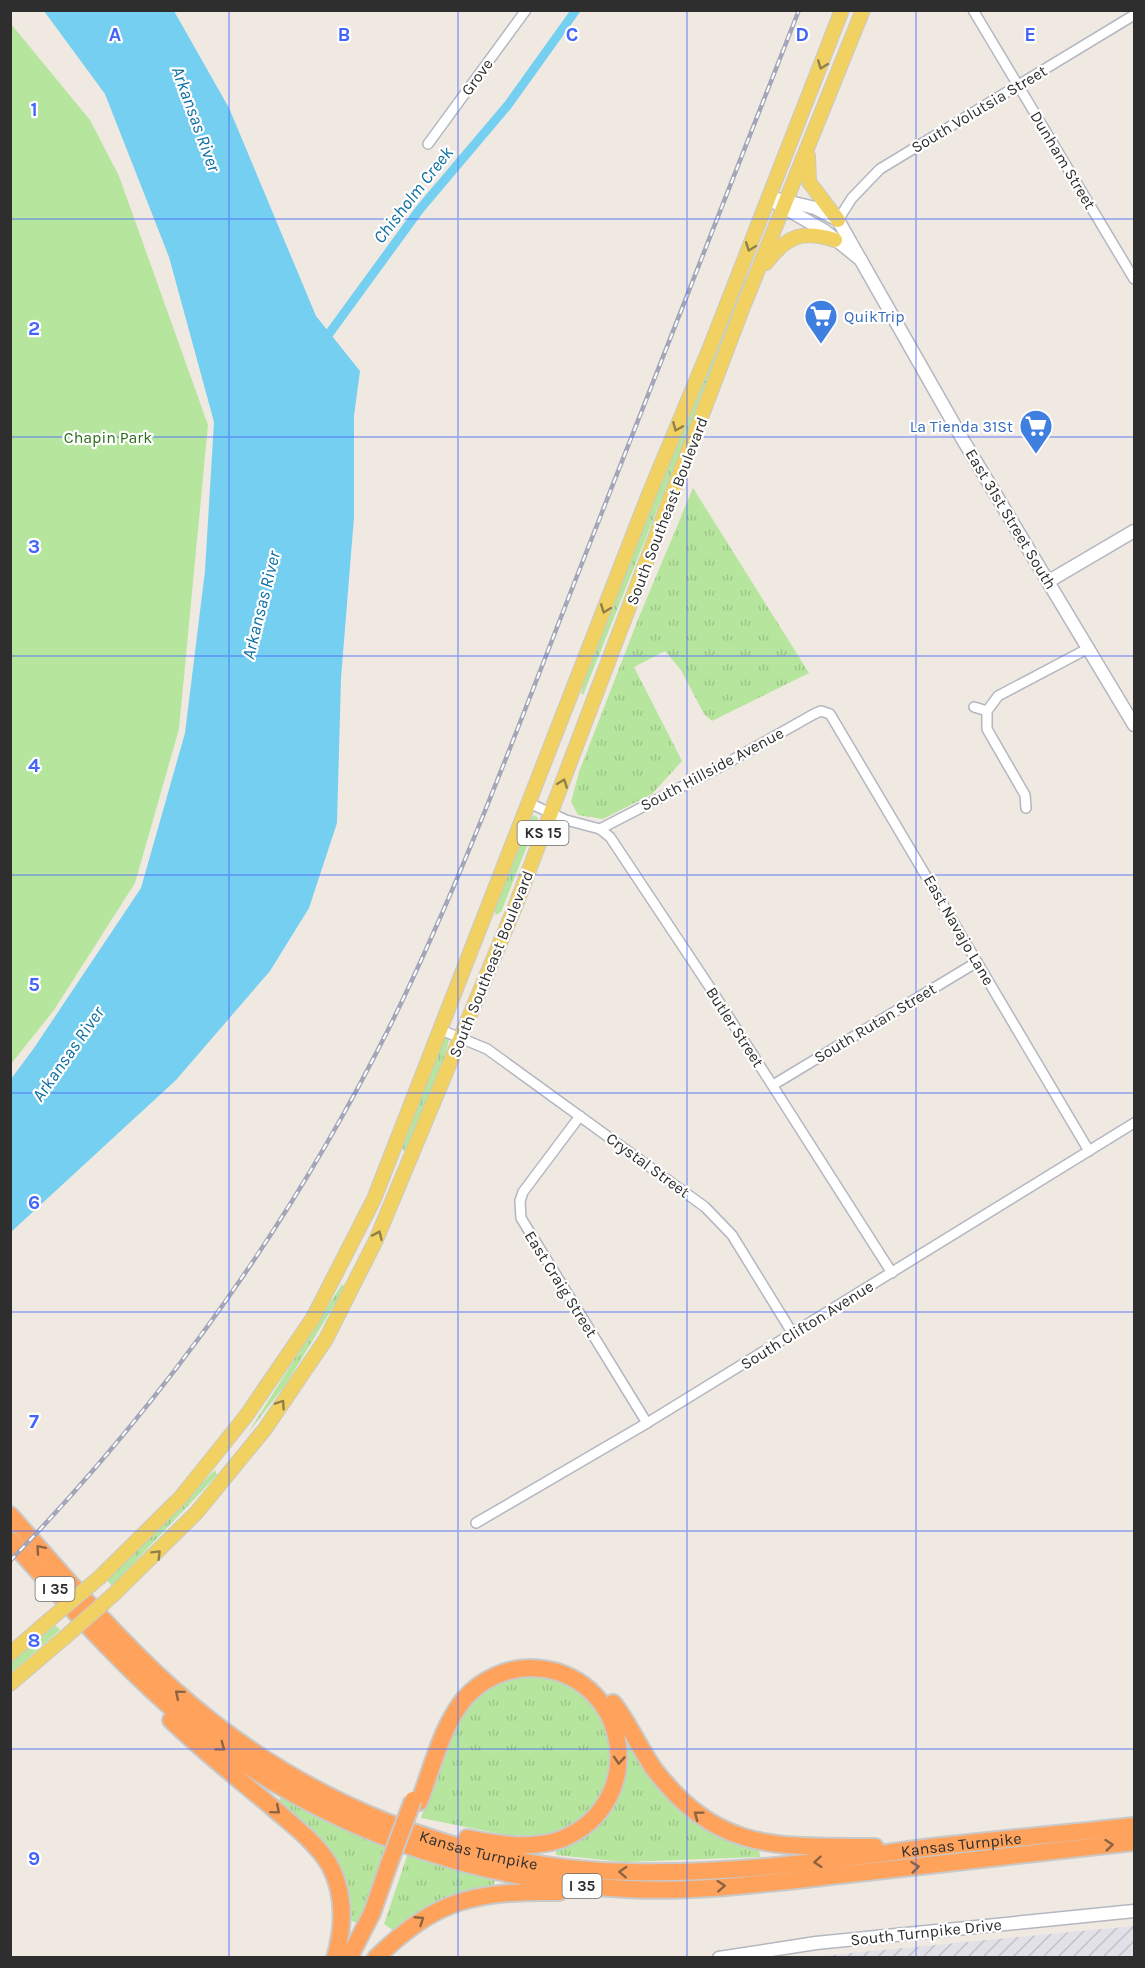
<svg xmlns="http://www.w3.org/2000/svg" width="1145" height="1968" viewBox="0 0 1145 1968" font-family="Karla,sans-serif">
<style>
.industrial{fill:url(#industrial-furrows)}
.grass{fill:url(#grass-tufts)}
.park{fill:#b6e59e}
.water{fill:#75cff0}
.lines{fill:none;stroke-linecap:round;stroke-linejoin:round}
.canal{stroke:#75cff0;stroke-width:9}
.street-casing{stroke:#b4b7c1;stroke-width:12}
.secondary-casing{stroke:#b4b7c1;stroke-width:15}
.primary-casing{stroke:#c9c9c9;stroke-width:16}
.highway-casing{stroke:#c9c9c9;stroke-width:20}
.street{stroke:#fff;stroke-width:9}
.secondary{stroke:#fff;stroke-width:12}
.primary{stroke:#f2d163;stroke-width:14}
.highway{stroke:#ffa35c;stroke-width:16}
.rail-casing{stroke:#a3a6b8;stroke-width:4.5}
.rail{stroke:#fff;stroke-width:2;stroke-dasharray:7;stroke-linecap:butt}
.primary-bridge-casing{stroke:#c9c9c9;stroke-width:16;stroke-linecap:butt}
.highway-bridge-casing{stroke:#c9c9c9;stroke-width:20;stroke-linecap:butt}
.primary-bridge{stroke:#f2d163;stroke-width:14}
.highway-bridge{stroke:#ffa35c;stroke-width:16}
.oneway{stroke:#908048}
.oneway2{stroke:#8c6343}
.grid{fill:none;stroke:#4264fb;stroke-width:1.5;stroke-opacity:0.55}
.labels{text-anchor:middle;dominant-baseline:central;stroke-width:4.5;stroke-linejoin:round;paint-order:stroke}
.shield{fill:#fff;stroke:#6d6d6d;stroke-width:1.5}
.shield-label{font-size:15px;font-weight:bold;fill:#2e2e2e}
.street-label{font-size:16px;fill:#2e2e2e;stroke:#fff}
.shop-label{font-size:16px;fill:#366cbe;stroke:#fff;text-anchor:start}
.park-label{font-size:16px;fill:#2c6e1b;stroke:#fff}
.water-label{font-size:18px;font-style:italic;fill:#0d6fa3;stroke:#fff}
.grid-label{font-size:20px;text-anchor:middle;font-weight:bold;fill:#4264fb;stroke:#fff;stroke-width:4.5;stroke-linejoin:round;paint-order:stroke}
</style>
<defs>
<pattern id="industrial-furrows" width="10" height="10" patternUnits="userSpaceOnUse" patternTransform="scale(1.5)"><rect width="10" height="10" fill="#e3e1e8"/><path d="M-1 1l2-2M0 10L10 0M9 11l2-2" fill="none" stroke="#c3c1c7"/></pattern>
<pattern id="grass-tufts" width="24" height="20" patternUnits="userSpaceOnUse" patternTransform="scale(1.5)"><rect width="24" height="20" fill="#b6e59e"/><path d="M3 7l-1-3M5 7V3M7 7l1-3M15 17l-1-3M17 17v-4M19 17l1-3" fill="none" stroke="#9dc588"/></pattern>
</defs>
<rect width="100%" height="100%" fill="#efe9e1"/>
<path class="industrial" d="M1134 1926V1957H810Z"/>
<g class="grass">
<path d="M742 276 749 280 583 695 581 693 584 679Z"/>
<path d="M693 488 809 673 712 721 704 714 681 670 665 651 634 667 682 761 652 794 603 819 578 815 571 802 579 772 639 617Z"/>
<path d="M534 815 538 818 501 912 496 915 494 909 529 820Z"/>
<path d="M446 1037 449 1039C447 1055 414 1140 404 1151L401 1146 443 1039Z"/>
<path d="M342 1284 345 1287 341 1294 286 1384 248 1433Z"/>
<path d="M215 1470 217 1475 112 1586 107 1580Z"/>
<path d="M55 1625 60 1630 11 1673V1662Z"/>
<path d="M519 1674 552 1675 586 1693 611 1731 612 1775 594 1809 568 1829 549 1835 511 1836 421 1818C434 1785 453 1717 478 1695 490 1685 504 1680 519 1674Z"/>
<path d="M632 1744 652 1774 759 1848 760 1857 624 1862 556 1855V1846L616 1799 627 1759 626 1745Z"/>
<path d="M283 1795 336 1825 393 1847 361 1925 348 1919V1898L277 1803Z"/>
<path d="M408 1853 495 1879 493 1888 397 1933 384 1924Z"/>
</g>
<path class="park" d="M11 24 90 120 119 176 208 425 179 729 135 883 54 1010 11 1064Z"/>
<path class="water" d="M44 11H174L229 108 316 316 360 371 354 416V517L341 678 337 823 309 908 270 971 176 1080 11 1232V1079L34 1048 141 888 185 733 205 571 214 422 169 257 105 94Z"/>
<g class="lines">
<path class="canal" d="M323 342 420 209 508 105 576 10"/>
<g class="street-casing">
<g id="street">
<path d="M973 10 1134 279"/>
<path d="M428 144 526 10"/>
<path d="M838 220 852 198 880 169 1134 15"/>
<path d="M974 707 987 711"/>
<path d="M529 803 566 820 600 829 610 837 709 986 892 1273"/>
<path d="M1026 808 1025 795 987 729V711L998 696 1089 648"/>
<path d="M600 829 720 767 814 714 821 711 830 714 1089 1151"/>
<path d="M441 1030 487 1049 705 1207 732 1235 793 1334"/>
<path d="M773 1085 977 962"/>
<path d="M580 1116 523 1192 520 1201 521 1218 647 1423"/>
<path d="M476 1523 647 1423 1134 1123"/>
</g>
</g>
<g class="secondary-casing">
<g id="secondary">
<path d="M769 197 815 208 838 220 963 440 1134 725"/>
<path d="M776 203 825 231 861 260"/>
<path d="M1049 581 1134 531"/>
<path d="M719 1958 816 1943 1134 1911"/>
</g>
</g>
<g class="primary-casing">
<g id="primary">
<path d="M808 156 809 182 838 220"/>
<path d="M766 263C787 235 803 230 835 240"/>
<path d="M100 1577 181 1497 246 1416 313 1318 374 1199 649 494 709 350 842 10"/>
<path d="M114 1594 197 1512 265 1429 326 1339 376 1240 515 907 743 307 863 10"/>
<path d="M10 1654 48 1621"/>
<path d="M10 1684 64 1638"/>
</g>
</g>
<g class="highway-casing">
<g id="highway">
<path id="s1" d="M10 1515C63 1575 114 1636 173 1689 297 1801 462 1869 629 1872 725 1874 821 1862 916 1849 989 1840 1062 1834 1134 1826"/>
<path d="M10 1540C67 1603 123 1668 189 1723 313 1824 466 1880 625 1889 699 1893 775 1882 849 1874 944 1863 1039 1853 1134 1842"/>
<path d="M613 1703C629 1723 639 1748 654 1769 719 1854 778 1846 875 1847"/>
<path d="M171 1720C202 1750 237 1778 271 1806 291 1824 315 1841 329 1864 345 1893 344 1927 335 1958"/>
<path d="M419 1802C432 1769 442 1725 465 1698 481 1680 506 1668 530 1668 628 1669 653 1801 562 1839 533 1850 496 1844 467 1838"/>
<path d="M349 1958 372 1913 389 1864"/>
<path d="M376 1958C437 1898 476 1891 559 1892"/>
</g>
</g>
<use href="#street" class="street"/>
<use href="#secondary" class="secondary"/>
<use href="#primary" class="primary"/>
<use href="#highway" class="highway"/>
<g class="rail-casing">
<path id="rail" d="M10 1561C163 1403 293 1221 391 1024 462 879 518 727 577 576 651 388 725 199 799 10"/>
</g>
<use href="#rail" class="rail"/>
<g class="primary-bridge-casing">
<g id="primary-bridge">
<path d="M48 1621 100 1577"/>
<path d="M64 1638 114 1594"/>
</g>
</g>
<g class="highway-bridge-casing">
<path id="highway-bridge" d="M389 1864 413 1800"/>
</g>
<use href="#primary-bridge" class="primary-bridge"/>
<use href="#highway-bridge" class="highway-bridge"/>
</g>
<defs><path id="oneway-chevron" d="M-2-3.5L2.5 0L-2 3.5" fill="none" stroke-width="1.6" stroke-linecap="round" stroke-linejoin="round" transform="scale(1.5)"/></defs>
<g class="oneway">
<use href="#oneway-chevron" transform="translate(822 65) rotate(111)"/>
<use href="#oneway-chevron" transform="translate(750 247) rotate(111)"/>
<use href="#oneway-chevron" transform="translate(677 427) rotate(113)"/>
<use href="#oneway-chevron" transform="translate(605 609) rotate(111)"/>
<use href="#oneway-chevron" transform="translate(563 783) rotate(-69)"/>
<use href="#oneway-chevron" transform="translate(378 1235) rotate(-66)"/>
<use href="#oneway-chevron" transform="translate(281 1404) rotate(-56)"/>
<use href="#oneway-chevron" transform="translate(157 1554) rotate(-45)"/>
</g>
<g class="oneway2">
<use href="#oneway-chevron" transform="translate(40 1549) rotate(-131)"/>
<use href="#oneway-chevron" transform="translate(179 1694) rotate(-140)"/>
<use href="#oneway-chevron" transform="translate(221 1747) rotate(37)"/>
<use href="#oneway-chevron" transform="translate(619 1760) rotate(94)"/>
<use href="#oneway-chevron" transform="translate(276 1810) rotate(40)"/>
<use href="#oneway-chevron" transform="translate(698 1815) rotate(-143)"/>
<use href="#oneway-chevron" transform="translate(1109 1845) rotate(-6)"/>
<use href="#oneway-chevron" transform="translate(818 1862) rotate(175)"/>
<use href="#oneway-chevron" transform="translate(915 1867) rotate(-6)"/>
<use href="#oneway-chevron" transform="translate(623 1872) rotate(-177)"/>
<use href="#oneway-chevron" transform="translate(721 1886) rotate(-3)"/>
<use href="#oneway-chevron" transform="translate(420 1920) rotate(-33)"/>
</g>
<path class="grid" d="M229 10V1958M458 10V1958M687 10V1958M916 10V1958M10 219H1134M10 437H1134M10 656H1134M10 875H1134M10 1093H1134M10 1312H1134M10 1531H1134M10 1749H1134"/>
<defs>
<g id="supermarket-pin" transform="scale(1.725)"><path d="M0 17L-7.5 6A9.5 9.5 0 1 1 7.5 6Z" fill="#3f7fe0" stroke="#fff"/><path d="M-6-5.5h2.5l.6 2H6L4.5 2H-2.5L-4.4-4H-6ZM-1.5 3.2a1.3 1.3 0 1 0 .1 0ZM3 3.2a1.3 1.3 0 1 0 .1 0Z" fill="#fff"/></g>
</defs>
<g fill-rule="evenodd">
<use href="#supermarket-pin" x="821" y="316"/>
<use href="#supermarket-pin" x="1036" y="426"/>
</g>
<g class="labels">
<g class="shield">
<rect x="517.5" y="821" width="51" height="24" rx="4.5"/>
<rect x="35.5" y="1577" width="39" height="24" rx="4.5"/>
<rect x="562.5" y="1874" width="39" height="24" rx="4.5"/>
</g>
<g class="shield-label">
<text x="543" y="833">KS 15</text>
<text x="55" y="1589">I 35</text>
<text x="582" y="1886">I 35</text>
</g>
<g class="street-label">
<text transform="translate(477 77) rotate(-54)">Grove</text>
<text transform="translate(979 109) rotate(-31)">South Volutsia Street</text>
<text transform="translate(1063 160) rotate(59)">Dunham Street</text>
<text transform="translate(667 511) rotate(-69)">South Southeast Boulevard</text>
<text transform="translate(1011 519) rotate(59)">East 31st Street South</text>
<text transform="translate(712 769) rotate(-28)">South Hillside Avenue</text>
<text transform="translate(959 930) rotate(60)">East Navajo Lane</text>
<text transform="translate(491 964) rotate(-68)">South Southeast Boulevard</text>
<text transform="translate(875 1023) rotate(-31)">South Rutan Street</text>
<text transform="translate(735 1027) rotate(57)">Butler Street</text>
<text transform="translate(648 1165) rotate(36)">Crystal Street</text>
<text transform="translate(561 1284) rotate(58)">East Craig Street</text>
<text transform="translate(807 1325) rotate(-32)">South Clifton Avenue</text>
<text stroke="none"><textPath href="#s1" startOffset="1074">Kansas Turnpike</textPath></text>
<text stroke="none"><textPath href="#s1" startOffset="588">Kansas Turnpike</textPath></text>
<text transform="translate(926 1932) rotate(-6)">South Turnpike Drive</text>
</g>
<g class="shop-label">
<text x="844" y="316">QuikTrip</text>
<text x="1013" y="426" text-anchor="end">La Tienda 31St</text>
</g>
<g class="park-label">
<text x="108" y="437">Chapin Park</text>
</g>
<g class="water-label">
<text transform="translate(196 119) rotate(70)">Arkansas River</text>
<text transform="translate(413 195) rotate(-52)">Chisholm Creek</text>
<text transform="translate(261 605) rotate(-76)">Arkansas River</text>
<text transform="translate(68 1054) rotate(-55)">Arkansas River</text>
</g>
</g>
<g class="grid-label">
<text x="115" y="41">A</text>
<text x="344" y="41">B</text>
<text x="572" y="41">C</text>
<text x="802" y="41">D</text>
<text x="1030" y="41">E</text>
<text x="34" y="116">1</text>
<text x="34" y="335">2</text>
<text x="34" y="553">3</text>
<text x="34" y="772">4</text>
<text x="34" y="991">5</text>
<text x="34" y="1209">6</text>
<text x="34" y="1428">7</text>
<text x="34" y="1647">8</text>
<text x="34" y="1865">9</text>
</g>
<rect width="1145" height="1968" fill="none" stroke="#2e2e2e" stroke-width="24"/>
</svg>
